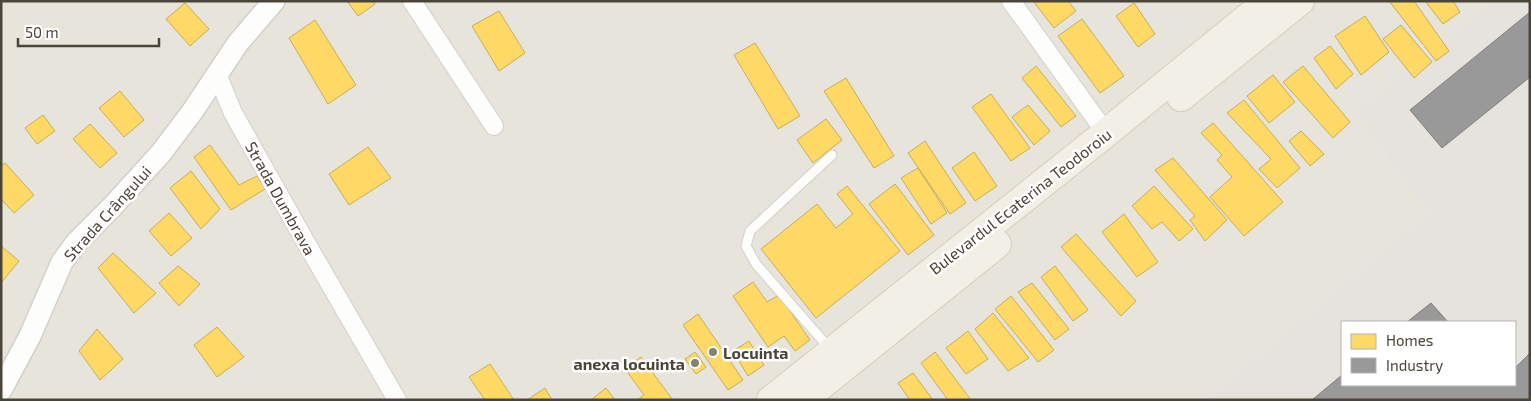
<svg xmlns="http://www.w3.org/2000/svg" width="1531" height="401" viewBox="0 0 1531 401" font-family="'Exo 2',sans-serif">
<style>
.residential{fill:#e7e4dc}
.industrial{fill:#e6e2de;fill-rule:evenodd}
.homes{fill:#ffd966;stroke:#c9ac58}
.industry{fill:#999;stroke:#82807c}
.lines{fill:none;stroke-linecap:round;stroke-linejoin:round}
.service-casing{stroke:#d2d0cb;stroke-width:11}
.minor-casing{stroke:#d2d0cb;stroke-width:20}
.tertiary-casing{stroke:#d2d0cb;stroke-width:24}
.primary-casing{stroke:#d6cebb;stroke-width:30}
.service{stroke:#fdfdfc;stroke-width:9}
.minor{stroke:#fdfdfc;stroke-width:18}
.tertiary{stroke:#fdfdfc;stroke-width:21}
.primary{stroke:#f2efe6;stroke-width:28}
.poi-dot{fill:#868178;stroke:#fff;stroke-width:2}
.labels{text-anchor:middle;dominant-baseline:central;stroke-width:5;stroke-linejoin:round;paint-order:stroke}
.street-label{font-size:16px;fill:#4b4439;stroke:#fff}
.poi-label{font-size:16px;font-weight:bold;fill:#4b4439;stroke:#fff;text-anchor:start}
</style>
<rect width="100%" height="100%" fill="#f4f2ee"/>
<path class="residential" d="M1 1H1495L1358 112 1395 169 1430 212 1317 310 1206 400H1Z"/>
<path class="industrial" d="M1495 1H1530V400H1206L1317 310 1430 212 1395 169 1358 112ZM1342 322H1515V385H1342Z"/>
<g class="homes">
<path d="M347 1H373L375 4 358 16Z"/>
<path d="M1033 1H1068L1076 11 1054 28Z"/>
<path d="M1389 1H1414L1449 51 1436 61Z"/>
<path d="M1425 1H1453L1460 12 1443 24Z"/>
<path d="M185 3 209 29 190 46 166 19Z"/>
<path d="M1134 3 1155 34 1138 47 1116 16Z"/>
<path d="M499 11 525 53 499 71 472 26Z"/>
<path d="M1365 16 1389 52 1361 75 1335 36Z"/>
<path d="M1082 19 1124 76 1100 93 1058 36Z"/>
<path d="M315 20 356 85 328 104 289 38Z"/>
<path d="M1401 25 1432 62 1414 78 1383 39Z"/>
<path d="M755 43 800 116 778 129 734 55Z"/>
<path d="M1330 46 1353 74 1336 89 1314 58Z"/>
<path d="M1036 66 1076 116 1061 127 1022 78Z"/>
<path d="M1303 66 1350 122 1333 138 1283 82Z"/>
<path d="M1273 75 1295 102 1269 123 1247 96Z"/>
<path d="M846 78 894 156 874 168 824 91Z"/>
<path d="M120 91 144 120 124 137 99 108Z"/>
<path d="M991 94 1030 148 1011 161 972 107Z"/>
<path d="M1244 100 1300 168 1277 188 1259 169 1271 159 1227 113Z"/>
<path d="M1028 105 1050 131 1034 145 1012 117Z"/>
<path d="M43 115 55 131 37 144 25 128Z"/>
<path d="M826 119 842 140 813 163 797 140Z"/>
<path d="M1213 123 1283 202 1244 236 1210 197 1232 177 1217 160 1222 155 1201 133Z"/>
<path d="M90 124 117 153 100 168 73 139Z"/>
<path d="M1301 131 1324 154 1310 166 1289 141Z"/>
<path d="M925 141 966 203 950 214 908 153Z"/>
<path d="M210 145 239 185 257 176 265 189 231 210 194 157Z"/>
<path d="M368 147 391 178 349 205 329 174Z"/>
<path d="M974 152 997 186 975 201 952 168Z"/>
<path d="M1173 158 1227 220 1205 241 1190 220 1195 216 1155 170Z"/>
<path d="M5 163 34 195 14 213 1 199V166Z"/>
<path d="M918 168 947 213 931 224 901 178Z"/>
<path d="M191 171 220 209 201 229 170 188Z"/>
<path d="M895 184 934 235 908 255 869 204Z"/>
<path d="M847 186 900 251 816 318 761 249 817 204 836 228 853 214 837 194Z"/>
<path d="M1154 186 1193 229 1179 241 1162 222 1152 229 1132 206Z"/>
<path d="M169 213 192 238 171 256 149 231Z"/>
<path d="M1124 214 1158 262 1137 277 1102 232Z"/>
<path d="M1076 234 1136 301 1121 316 1061 247Z"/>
<path d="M1 246 19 261 1 283Z"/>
<path d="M113 253 156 293 134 313 98 268Z"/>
<path d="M178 266 200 284 179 306 159 283Z"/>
<path d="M1055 266 1088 310 1073 321 1041 277Z"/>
<path d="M753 282 767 302 779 295 810 340 795 351 784 336 768 347 733 296Z"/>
<path d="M1032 283 1069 329 1055 340 1018 292Z"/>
<path d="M1011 296 1054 350 1038 362 995 309Z"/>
<path d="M993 313 1029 358 1008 371 975 329Z"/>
<path d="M698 314 743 380 728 390 683 325Z"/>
<path d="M217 327 244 357 217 377 194 345Z"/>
<path d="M97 329 123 359 100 380 79 351Z"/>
<path d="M968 331 988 359 966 374 946 348Z"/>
<path d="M749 341 764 365 748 376 733 351Z"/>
<path d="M695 352 706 367 696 374 685 359Z"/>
<path d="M935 352 971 400H948L921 363Z"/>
<path d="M641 357 673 400H637L644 395 625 369Z"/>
<path d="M490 364 514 400H485L469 377Z"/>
<path d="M913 373 933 400H910L898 383Z"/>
<path d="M545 388 552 400H527Z"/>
<path d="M606 388 615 400H591Z"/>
</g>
<g class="industry">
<path d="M1530 12V77L1442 148 1410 110Z"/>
<path d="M1431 303 1448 322H1407Z"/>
<path d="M1530 353V400H1312L1342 375V385H1515V368Z"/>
</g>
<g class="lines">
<g class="service-casing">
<path id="service" d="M830 349 756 264 746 246 750 231 832 155"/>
</g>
<g class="minor-casing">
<g id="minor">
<path d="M412 1 494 126"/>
<path d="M1011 1 1106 133"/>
<path d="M217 74 233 113 305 241 397 400"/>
</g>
</g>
<g class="tertiary-casing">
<path id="tertiary" d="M1 390 30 336 62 262 76 243 112 207 161 153 192 112 238 43 274 1"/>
</g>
<g class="primary-casing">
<g id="primary">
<path d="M1181 97 1300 1"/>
<path d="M771 400 1106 133 1268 1"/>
<path d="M803 400 997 244"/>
</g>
</g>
<use href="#service" class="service"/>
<use href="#minor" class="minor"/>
<use href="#tertiary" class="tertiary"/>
<use href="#primary" class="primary"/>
</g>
<g class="poi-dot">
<circle cx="713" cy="352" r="5"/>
<circle cx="695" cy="363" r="5"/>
</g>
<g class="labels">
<g class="street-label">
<text transform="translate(281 198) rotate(61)">Strada Dumbrava</text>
<text transform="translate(1020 201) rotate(-38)">Bulevardul Ecaterina Teodoroiu</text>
<text transform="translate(107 213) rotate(-48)">Strada Crângului</text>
</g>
<g class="poi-label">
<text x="723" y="352">Locuinta</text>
<text x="685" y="363" text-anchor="end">anexa locuinta</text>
</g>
</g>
<rect width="1531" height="401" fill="none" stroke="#4b4439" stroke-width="5"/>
<rect x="1341" y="321" width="175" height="65" fill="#ffffff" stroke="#b7b4b0"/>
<rect x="1351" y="334" width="25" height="15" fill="#ffd966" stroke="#b7b4b0"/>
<text x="1386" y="346" font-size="15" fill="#4b4439">Homes</text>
<rect x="1351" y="358" width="25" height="15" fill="#999999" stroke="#b7b4b0"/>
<text x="1386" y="371" font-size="15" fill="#4b4439">Industry</text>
<path d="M18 38v8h141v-8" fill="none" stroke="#4b4439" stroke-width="2.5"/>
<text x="25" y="38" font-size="15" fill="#4b4439" stroke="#ffffff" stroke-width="4" paint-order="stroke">50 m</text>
</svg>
